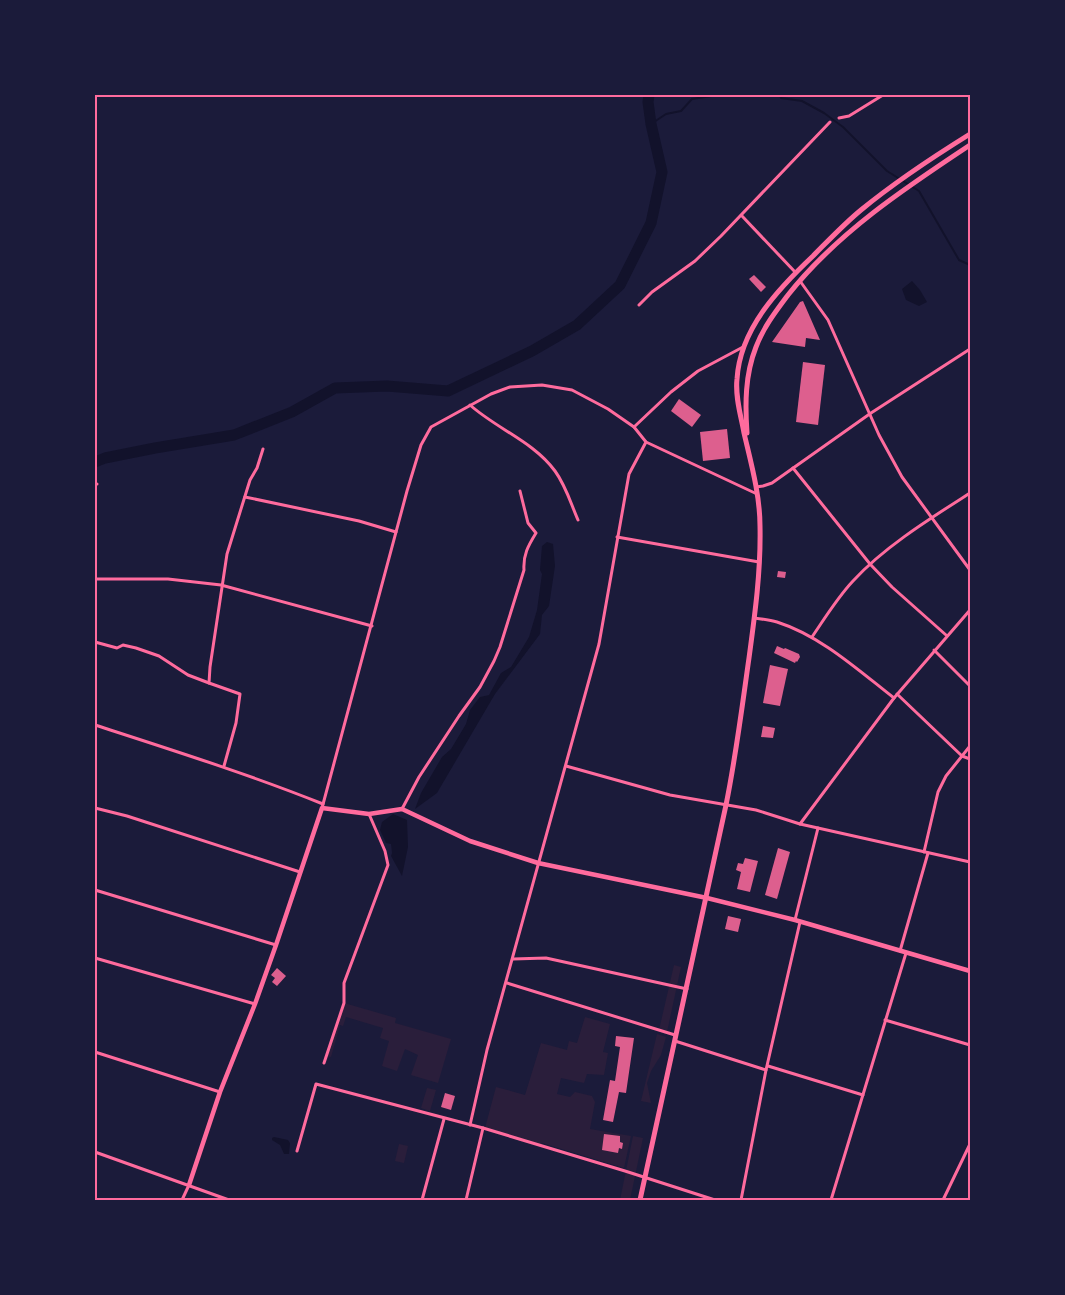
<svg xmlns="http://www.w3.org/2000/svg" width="1065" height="1295" viewBox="0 0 1065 1295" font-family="Roboto,sans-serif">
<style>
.green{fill:#2a1e3b}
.water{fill:#12122b}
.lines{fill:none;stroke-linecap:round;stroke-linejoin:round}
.stream{stroke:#12122b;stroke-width:2}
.river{stroke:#12122b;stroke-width:11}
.building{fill:#dd5f8e}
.minor{stroke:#ff6b9d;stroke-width:3}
.tertiary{stroke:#ff6b9d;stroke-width:4.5}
.primary{stroke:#ff6b9d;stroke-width:5}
.neatline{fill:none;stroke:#ff6b9d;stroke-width:2}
</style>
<rect width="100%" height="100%" fill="#1b1b3a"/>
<g class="green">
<path d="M674 965 681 967 667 1032 659 1030Z"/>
<path d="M344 1003 396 1018 395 1023 451 1039 438 1083 411 1075 418 1055 405 1049 397 1071 382 1066 389 1041 380 1038 383 1028 346 1017 343 1026 340 1025 331 1057 326 1056Z"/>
<path d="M585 1017 610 1024 603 1052 608 1053 604 1075 587 1074 584 1083 561 1078 557 1094 570 1097 575 1092 592 1096 595 1102 590 1129 631 1136 624 1168 542 1143 541 1146 485 1128 496 1087 525 1095 541 1043 567 1050 569 1041 577 1043Z"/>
<path d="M657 1034 666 1037 661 1055 651 1071 647 1083 651 1103 641 1101Z"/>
<path d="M427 1088 436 1090 430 1111 421 1108Z"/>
<path d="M633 1136 643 1138 630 1200H620Z"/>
<path d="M399 1144 408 1146 404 1163 395 1161Z"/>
</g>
<g class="water">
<path d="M912 281 920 290 927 302 919 306 906 300 902 289Z"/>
<path d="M547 542 553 544 555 566 549 606 542 615 540 634 495 694 437 793 415 809 421 793 442 757 451 749 466 724 470 710 480 697 489 695 501 673 511 667 529 637 537 610 542 574 540 570 542 546Z"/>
<path d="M393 814 407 820 408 847 402 876 391 856 392 853 391 844 386 843 380 830 382 822Z"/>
<path d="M274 1137 288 1140 290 1143 289 1154H284L280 1145 272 1140V1138Z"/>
</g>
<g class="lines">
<g class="stream">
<path d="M780 95 781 98 802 101 824 113 843 127 887 171 919 191 959 260 970 265"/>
<path d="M651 124 666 114 681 111 692 99 718 95"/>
</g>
<path class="river" d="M95 462 105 458 155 448 234 435 292 412 335 388 387 386 448 391 532 351 577 325 620 285 651 223 662 172 651 124 648 102 649 95"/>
</g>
<g class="building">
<path d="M754 275 766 287 761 292 749 279Z"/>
<path d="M803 301 820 340 806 338 805 347 772 342 800 302Z"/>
<path d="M803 362 825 365 818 425 796 422Z"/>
<path d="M679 399 701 415 692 427 671 411Z"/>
<path d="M727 429 730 458 703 461 700 432Z"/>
<path d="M778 571 786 572 785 578 777 577Z"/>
<path d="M777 646 784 649 785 648 799 654 800 657 797 662 796 661 795 663 774 653Z"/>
<path d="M770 665 788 669 780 706 763 703Z"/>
<path d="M763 726 775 728 773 738 761 737Z"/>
<path d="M778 848 790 852 777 899 765 895Z"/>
<path d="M745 858 758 861 750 892 737 889 741 872 736 870 738 863 743 864Z"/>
<path d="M728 916 741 919 738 932 725 929Z"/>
<path d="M277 968 286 976 277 986 272 982 275 978 271 975Z"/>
<path d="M616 1036 634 1038 626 1093 619 1092 613 1122 603 1120 610 1080 615 1081 620 1047 615 1046Z"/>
<path d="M445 1093 455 1096 451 1110 441 1107Z"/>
<path d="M604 1134 620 1136V1142L623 1143 622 1149 619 1148 618 1153 602 1150Z"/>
</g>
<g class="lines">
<g class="minor">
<path d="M839 118 849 116 883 95"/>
<path d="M742 216 796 273"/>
<path d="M800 281 828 320 879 435 902 477 970 570"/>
<path d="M639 305 652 292 695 261 721 236 830 122"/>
<path d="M470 405C497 429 534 442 555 471 566 486 571 504 578 520"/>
<path d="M634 427 671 392 698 371 743 347"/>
<path d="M793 468 870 564 892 587 946 635"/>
<path d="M95 484H97"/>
<path d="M756 487 763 486 772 483 871 413 970 349"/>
<path d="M245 497 359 521 396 532"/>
<path d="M617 537 759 562"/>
<path d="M95 579H168L221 585 372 626"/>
<path d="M754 618C762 619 770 620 777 622 821 636 858 670 894 698"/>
<path d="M812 637C825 618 837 598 853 581 884 547 931 518 970 493"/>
<path d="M95 642 117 648 123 645 136 648 159 656 188 675 209 683"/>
<path d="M934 650 970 686"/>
<path d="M897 694 962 756 970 759"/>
<path d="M95 725C172 750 248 774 323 804"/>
<path d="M224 766 236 723 240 694 209 683 210 667 227 554 250 480 257 468 263 449"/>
<path d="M566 766 670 795 756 810 800 824 970 862"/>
<path d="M95 808 127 816 300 872"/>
<path d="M322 808 407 491 421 445 431 427 491 394 510 387 542 385 572 390 608 409 634 427 646 442 757 494"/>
<path d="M402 809 419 777 459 716 480 687 494 661 500 647 524 570C523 555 528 546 536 533L528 523 520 491"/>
<path d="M800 824 894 698 970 610"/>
<path d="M924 852 938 792 946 776 970 746"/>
<path d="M95 890 276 945"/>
<path d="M795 920 818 828"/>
<path d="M900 951 928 853"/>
<path d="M95 958 255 1004"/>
<path d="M513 959 546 958 687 989"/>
<path d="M507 983 675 1035"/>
<path d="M885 1020 970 1045"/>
<path d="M675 1041 766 1070"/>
<path d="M95 1052 220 1092"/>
<path d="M324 1063 344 1003V983L388 865 385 851 369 814"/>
<path d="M768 1066 863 1095"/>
<path d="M470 1125 487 1050 599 644 629 474 646 442"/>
<path d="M297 1151 316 1084 483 1128 625 1171 715 1200"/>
<path d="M95 1152 229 1200"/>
<path d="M182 1200 189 1185"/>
<path d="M422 1200 444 1119"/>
<path d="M466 1200 483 1128"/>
<path d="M741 1200 766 1070 800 922"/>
<path d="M831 1200 906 953"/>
<path d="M943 1200 970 1144"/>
</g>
<path class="tertiary" d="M189 1185 220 1092 255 1004 276 945 322 808 369 814 402 809 470 841 538 863 707 898 795 920 970 971"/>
<g class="primary">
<path d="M747 433C745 404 745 375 756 347 763 328 776 311 788 295 837 233 905 188 970 145"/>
<path d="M640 1200 726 805C736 756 742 707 749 658 755 614 761 570 760 526 760 495 751 463 744 433 741 416 735 397 737 379 740 329 778 289 813 256 829 240 844 224 861 210 895 182 933 157 970 134"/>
</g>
</g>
<rect width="1065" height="1295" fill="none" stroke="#1b1b3a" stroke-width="192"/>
<rect x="96" y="96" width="873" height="1103" class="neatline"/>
</svg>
